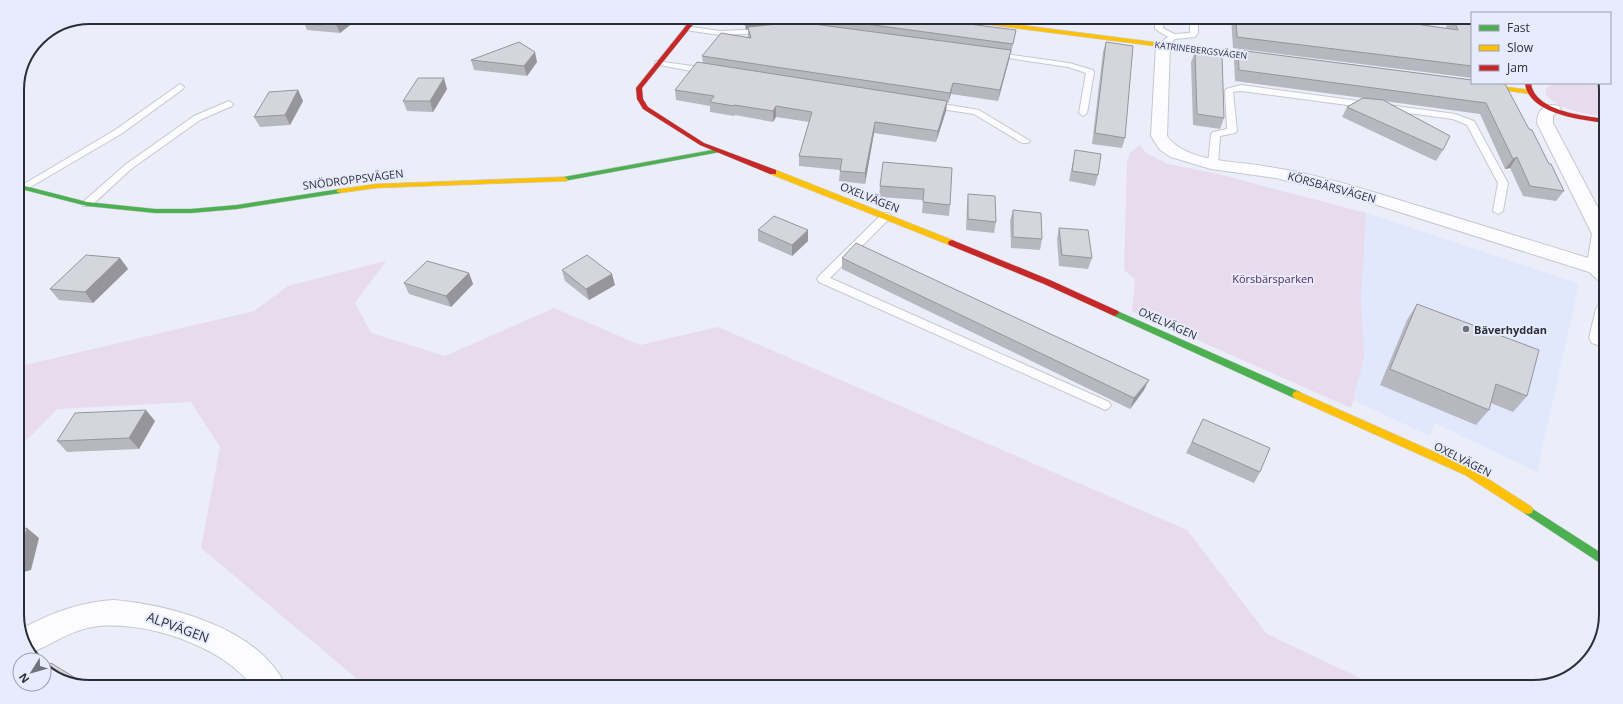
<svg xmlns="http://www.w3.org/2000/svg" width="1623" height="704" viewBox="0 0 1623 704" font-family="'Open Sans',sans-serif">
<style>
.built{fill:#e1e7fc}
.green{fill:#e7dbec}
.lines{fill:none;stroke-linecap:round;stroke-linejoin:round}
.lane-casing{stroke:#c5c8d0;stroke-width:2}
.street-casing{stroke:#c5c8d0;stroke-width:2}
.fast-casing{stroke:#c5c8d0;stroke-width:1}
.slow-casing{stroke:#c5c8d0;stroke-width:1}
.jam-casing{stroke:#c5c8d0;stroke-width:1}
.lane{fill:#fcfcfe;fill-rule:evenodd}
.street{fill:#fcfcfe;fill-rule:evenodd}
.fast{fill:#4caf50;fill-rule:evenodd}
.slow{fill:#ffc107;fill-rule:evenodd}
.jam{fill:#c62828;fill-rule:evenodd}
.wall{fill:#b7b7bf}
.shaded-wall{fill:#95959b}
.building{fill:#d5d5de;stroke:#95959b}
.poi-dot{fill:#6f717b;stroke:#e6ebfd;stroke-width:1.5}
.labels{text-anchor:middle;dominant-baseline:central;stroke-width:4;stroke-linejoin:round;paint-order:stroke}
.far-street-label{font-size:9px;fill:#2c2e37;stroke:#e6ebfd}
.street-label{font-size:11px;fill:#2c2e37;stroke:#e6ebfd}
.park-label{font-size:11px;fill:#582a58;stroke:#e6ebfd}
.poi-label{font-size:11px;font-weight:bold;fill:#2c2e37;stroke:#e6ebfd;text-anchor:start}
.near-street-label{font-size:13px;fill:#2c2e37;stroke:#e6ebfd}
.rim{fill:none;stroke:#2c2e37;stroke-width:2}
</style>
<rect width="100%" height="100%" fill="#ebeef8"/>
<path class="built" d="M1366 213 1579 284 1537 472 1435 423 1430 436 1353 400 1364 358 1361 299Z"/>
<g class="green">
<path d="M1558 83H1575L1606 86V117C1586 114 1560 110 1546 95V90L1549 86Z"/>
<path d="M1140 145 1146 153 1168 164 1218 174 1366 213 1361 299 1364 358 1351 408 1132 311 1135 279 1124 270 1127 162 1130 153Z"/>
<path d="M386 261 355 303 371 333 445 356 554 308 640 345 718 327 1187 530 1267 634 1379 687H367L201 548 220 447 191 402 57 409 17 450V367L254 311 288 286Z"/>
</g>
<g class="lines">
<g class="lane-casing">
<g id="lane">
<path d="M1155 17H1163V28L1174 34 1190 33V17H1198V33L1195 37 1175 39 1166 47H1160V43L1168 37 1155 29Z"/>
<path d="M685 26 720 31 764 29 768 31 764 33 720 35 685 30Z"/>
<path d="M992 52 1069 63 1093 70 1094 72 1087 113 1083 116 1079 113 1086 73 1068 67 995 56H992Z"/>
<path d="M656 61 707 68 711 71 707 74 659 65 655 63Z"/>
<path d="M180 84 184 87 183 89 121 134 27 189 24 190 19 187 115 130Z"/>
<path d="M1241 85 1455 114 1474 121 1508 183 1503 211 1498 214 1493 211 1498 183 1467 125 1453 119 1241 91 1233 92 1237 131 1235 133 1220 136 1218 164 1216 166H1210L1208 164 1211 134 1213 132 1227 129 1225 91 1226 89Z"/>
<path d="M229 101 233 104 232 106 200 120 131 169 91 206H83L82 204 83 202 125 165 194 116Z"/>
<path d="M931 102 979 110 1030 141 1028 143H1022L974 114 928 107 927 105Z"/>
<path d="M886 213 890 214 891 216 890 218 830 278 1109 402 1111 405 1109 408 1105 410 1101 408 819 282 817 279 819 276 882 214Z"/>
</g>
</g>
<g class="street-casing">
<g id="street">
<path d="M1163 41 1168 42 1170 45 1167 136C1185 162 1235 161 1263 166 1318 174 1370 191 1422 207 1477 224 1533 241 1588 258L1592 234 1537 123C1537 110 1545 102 1559 106L1561 109 1553 116V123L1606 223V283L1599 281 1589 272 1336 192 1275 178 1211 169 1171 157 1160 150 1151 136 1156 45 1158 42Z"/>
<path d="M1606 302V344L1600 346 1592 343 1589 338 1596 309 1599 304Z"/>
<path d="M114 600C171 605 261 629 286 687H253C222 645 142 619 92 627 69 631 51 645 30 653L21 629C52 613 79 602 114 600Z"/>
</g>
</g>
<g class="fast-casing">
<g id="fast">
<path d="M718 149 720 150V152L564 181 560 179 564 177Z"/>
<path d="M17 184 87 202 155 209H191L237 205 340 189 344 191 340 193 237 209 191 213H155L87 206 17 188Z"/>
<path d="M1115 310 1300 392 1302 395 1300 398H1294L1112 315 1111 313Z"/>
<path d="M1528 506 1606 556V567L1524 513 1523 510 1524 507Z"/>
</g>
</g>
<g class="slow-casing">
<g id="slow">
<path d="M941 17H958L1193 47 1196 49 1193 51 944 19Z"/>
<path d="M1477 83 1530 90 1533 92 1530 94 1475 86V84Z"/>
<path d="M770 170H776L955 241 956 243 955 245H949L770 174Z"/>
<path d="M564 177 568 179 567 181 376 188 340 193 336 191 340 189 376 184Z"/>
<path d="M1297 391 1473 469 1532 507 1533 510 1532 513 1528 514 1524 513 1465 475 1294 398 1292 395 1294 392Z"/>
</g>
</g>
<g class="jam-casing">
<g id="jam">
<path d="M693 17H699L642 88 643 99 648 107 704 143 776 170V174H770L700 145 643 109 637 99 636 88Z"/>
<path d="M1193 47 1267 56 1270 58 1267 60 1191 50 1190 49Z"/>
<path d="M1525 83H1531C1534 111 1584 116 1606 119V123C1582 120 1528 114 1525 83Z"/>
<path d="M952 240 1050 280 1118 311 1119 313 1115 316 1112 315 1044 284 949 245 948 243 949 241Z"/>
</g>
</g>
<use href="#lane" class="lane"/>
<use href="#street" class="street"/>
<use href="#fast" class="fast"/>
<use href="#slow" class="slow"/>
<use href="#jam" class="jam"/>
</g>
<g class="wall">
<path d="M360 17 340 33 307 30 303 20Z"/>
<path d="M742 17H913L1014 40 1011 54 1010 53 1009 60 998 101 951 94 948 103H947L946 111 936 142 874 133 865 184 839 181 840 170 799 166V156L809 122 776 117 773 122 735 115 734 116 710 112V106L676 100 675 90 703 63 702 56 748 37V29L746 30Z"/>
<path d="M1231 17H1369L1387 20 1446 28V27L1451 17H1461L1472 18V78L1233 48Z"/>
<path d="M1106 42 1125 138 1122 148 1092 144 1103 52Z"/>
<path d="M1238 50 1472 80 1529 129 1549 164 1564 191 1556 201 1523 196 1510 168 1505 169 1480 114 1384 101 1443 150 1436 161 1342 117 1347 107 1363 98 1235 81 1234 60Z"/>
<path d="M1195 52 1224 118 1220 129 1193 125 1191 62Z"/>
<path d="M471 60 537 62 527 76 474 70Z"/>
<path d="M447 89 433 112 407 111 403 101Z"/>
<path d="M298 90 303 101 290 125 260 127 254 117Z"/>
<path d="M1075 150 1098 175 1095 186 1069 181 1073 161Z"/>
<path d="M952 168 950 205 949 216 922 213 923 200 879 197 880 186Z"/>
<path d="M968 194 996 222 994 233 966 230 967 205Z"/>
<path d="M1013 210 1042 239 1040 250 1011 248 1010 221Z"/>
<path d="M1059 228 1092 258 1088 269 1059 266 1057 239Z"/>
<path d="M758 230 808 241 792 256 758 241Z"/>
<path d="M120 258 128 269 93 303 59 300 50 289Z"/>
<path d="M842 258 1144 390 1130 409 842 269Z"/>
<path d="M562 270 615 285 589 300 565 281Z"/>
<path d="M469 273 473 284 451 307 409 294 404 283Z"/>
<path d="M1417 304 1527 396 1513 412 1491 403 1489 410 1476 425 1380 385 1407 320Z"/>
<path d="M1203 419 1260 472 1254 483 1186 453Z"/>
<path d="M155 421 139 449 67 452 57 441Z"/>
</g>
<g class="shaded-wall">
<path d="M344 17H360L340 33 336 24Z"/>
<path d="M774 17H798V25L748 27V29L746 30 745 20Z"/>
<path d="M1011 50 1009 60 998 101 1000 90Z"/>
<path d="M535 52 537 62 527 76 524 66Z"/>
<path d="M444 78 447 89 433 112 430 101Z"/>
<path d="M953 83 951 94 948 103 950 93Z"/>
<path d="M298 90 303 101 290 125 285 115Z"/>
<path d="M947 101 946 111 936 142 938 131Z"/>
<path d="M776 106V117L773 122V111Z"/>
<path d="M875 122 874 133 865 184V173Z"/>
<path d="M1517 157 1510 168 1505 169 1513 159Z"/>
<path d="M808 230V241L792 256V245Z"/>
<path d="M120 258 128 269 93 303 85 292Z"/>
<path d="M469 273 473 284 451 307 446 296Z"/>
<path d="M612 274 615 285 589 300 586 289Z"/>
<path d="M1149 380 1144 390 1130 409 1134 398Z"/>
<path d="M146 410 155 421 139 449 129 438Z"/>
<path d="M27 528 39 538 31 570 17 574V560Z"/>
</g>
<g class="building">
<path d="M307 17H344L336 24 303 20Z"/>
<path d="M744 17H774L745 20Z"/>
<path d="M815 17H913L1016 30 1013 44Z"/>
<path d="M1236 17H1369L1387 20 1458 30 1452 17 1472 18V66L1237 37Z"/>
<path d="M798 22 1011 50 1000 90 953 83 950 93 702 56 721 33 751 38 748 27Z"/>
<path d="M519 42 535 52 524 66 471 60Z"/>
<path d="M1106 42 1133 46 1125 138 1095 133Z"/>
<path d="M1238 50 1472 80V83H1498L1505 84 1529 129 1532 130 1549 164H1551L1564 191 1530 186 1517 157 1513 159 1486 103 1239 70Z"/>
<path d="M1195 52 1222 55 1224 118 1197 114Z"/>
<path d="M697 62 947 101 938 131 875 122 865 173 840 171 842 159 799 156 812 112 776 106 773 111 734 105V106L710 102 714 96 675 90Z"/>
<path d="M418 78H444L430 101H403Z"/>
<path d="M298 90 285 115 254 117 269 92Z"/>
<path d="M1363 98 1383 100 1450 136 1443 150 1347 107Z"/>
<path d="M1075 150 1101 154 1098 175 1072 171Z"/>
<path d="M883 162 952 168 950 205 923 202 924 189 880 186Z"/>
<path d="M968 194 995 196 996 222 968 219Z"/>
<path d="M1013 210 1041 213 1042 239 1013 237Z"/>
<path d="M774 216 808 230 792 245 758 230Z"/>
<path d="M1059 228 1088 230 1092 258 1062 255Z"/>
<path d="M856 243 1149 380 1134 398 842 258Z"/>
<path d="M86 255 120 258 85 292 50 289Z"/>
<path d="M587 255 612 274 586 289 562 270Z"/>
<path d="M427 261 469 273 446 296 404 283Z"/>
<path d="M1417 304 1539 350 1527 396 1496 384 1489 410 1390 369Z"/>
<path d="M146 410 129 438 57 441 75 413Z"/>
<path d="M1203 419 1270 448 1260 472 1192 442Z"/>
<path d="M27 528 19 560H17V531Z"/>
<path d="M51 663 90 687 62 682 45 668Z"/>
</g>
<circle class="poi-dot" cx="1466" cy="329" r="4"/>
<g class="labels">
<g class="far-street-label">
<text transform="translate(1201 50) rotate(7)">KATRINEBERGSVÄGEN</text>
</g>
<g class="street-label">
<text transform="translate(353 179) rotate(-7)">SNÖDROPPSVÄGEN</text>
<text transform="translate(1332 187) rotate(15)">KÖRSBÄRSVÄGEN</text>
<text transform="translate(870 197) rotate(22)">OXELVÄGEN</text>
<text transform="translate(1168 323) rotate(24)">OXELVÄGEN</text>
<text transform="translate(1463 459) rotate(27)">OXELVÄGEN</text>
</g>
<g class="park-label">
<text x="1273" y="278">Körsbärsparken</text>
</g>
<g class="poi-label">
<text x="1474" y="329">Bäverhyddan</text>
</g>
<g class="near-street-label">
<text transform="translate(178 627) rotate(20)">ALPVÄGEN</text>
</g>
</g>
<path d="M0 0H1623V704H0ZM90 24H1533A66 66 0 0 1 1599 90V614A66 66 0 0 1 1533 680H90A66 66 0 0 1 24 614V90A66 66 0 0 1 90 24Z" fill="#e6ebfd" fill-rule="evenodd"/>
<path class="rim" d="M90 24H1533A66 66 0 0 1 1599 90V614A66 66 0 0 1 1533 680H90A66 66 0 0 1 24 614V90A66 66 0 0 1 90 24Z"/>
<rect x="1471" y="12" width="140" height="72" fill="#e6ebfd" stroke="#9c9fae"/>
<rect x="1479" y="25" width="20" height="6" fill="#4caf50" stroke="#9c9fae"/>
<text x="1507" y="32" font-size="12" fill="#2c2e37">Fast</text>
<rect x="1479" y="45" width="20" height="6" fill="#ffc107" stroke="#9c9fae"/>
<text x="1507" y="52" font-size="12" fill="#2c2e37">Slow</text>
<rect x="1479" y="65" width="20" height="6" fill="#c62828" stroke="#9c9fae"/>
<text x="1507" y="72" font-size="12" fill="#2c2e37">Jam</text>
<g transform="translate(32 672) rotate(233)"><circle r="19" fill="#e6ebfd" stroke="#9c9fae"/>
<path d="M0-3L7 15L0 10L-7 15Z" fill="#6f717b"/>
<text y="-6" font-size="11" font-weight="bold" text-anchor="middle" fill="#2c2e37">N</text>
</g>
</svg>
